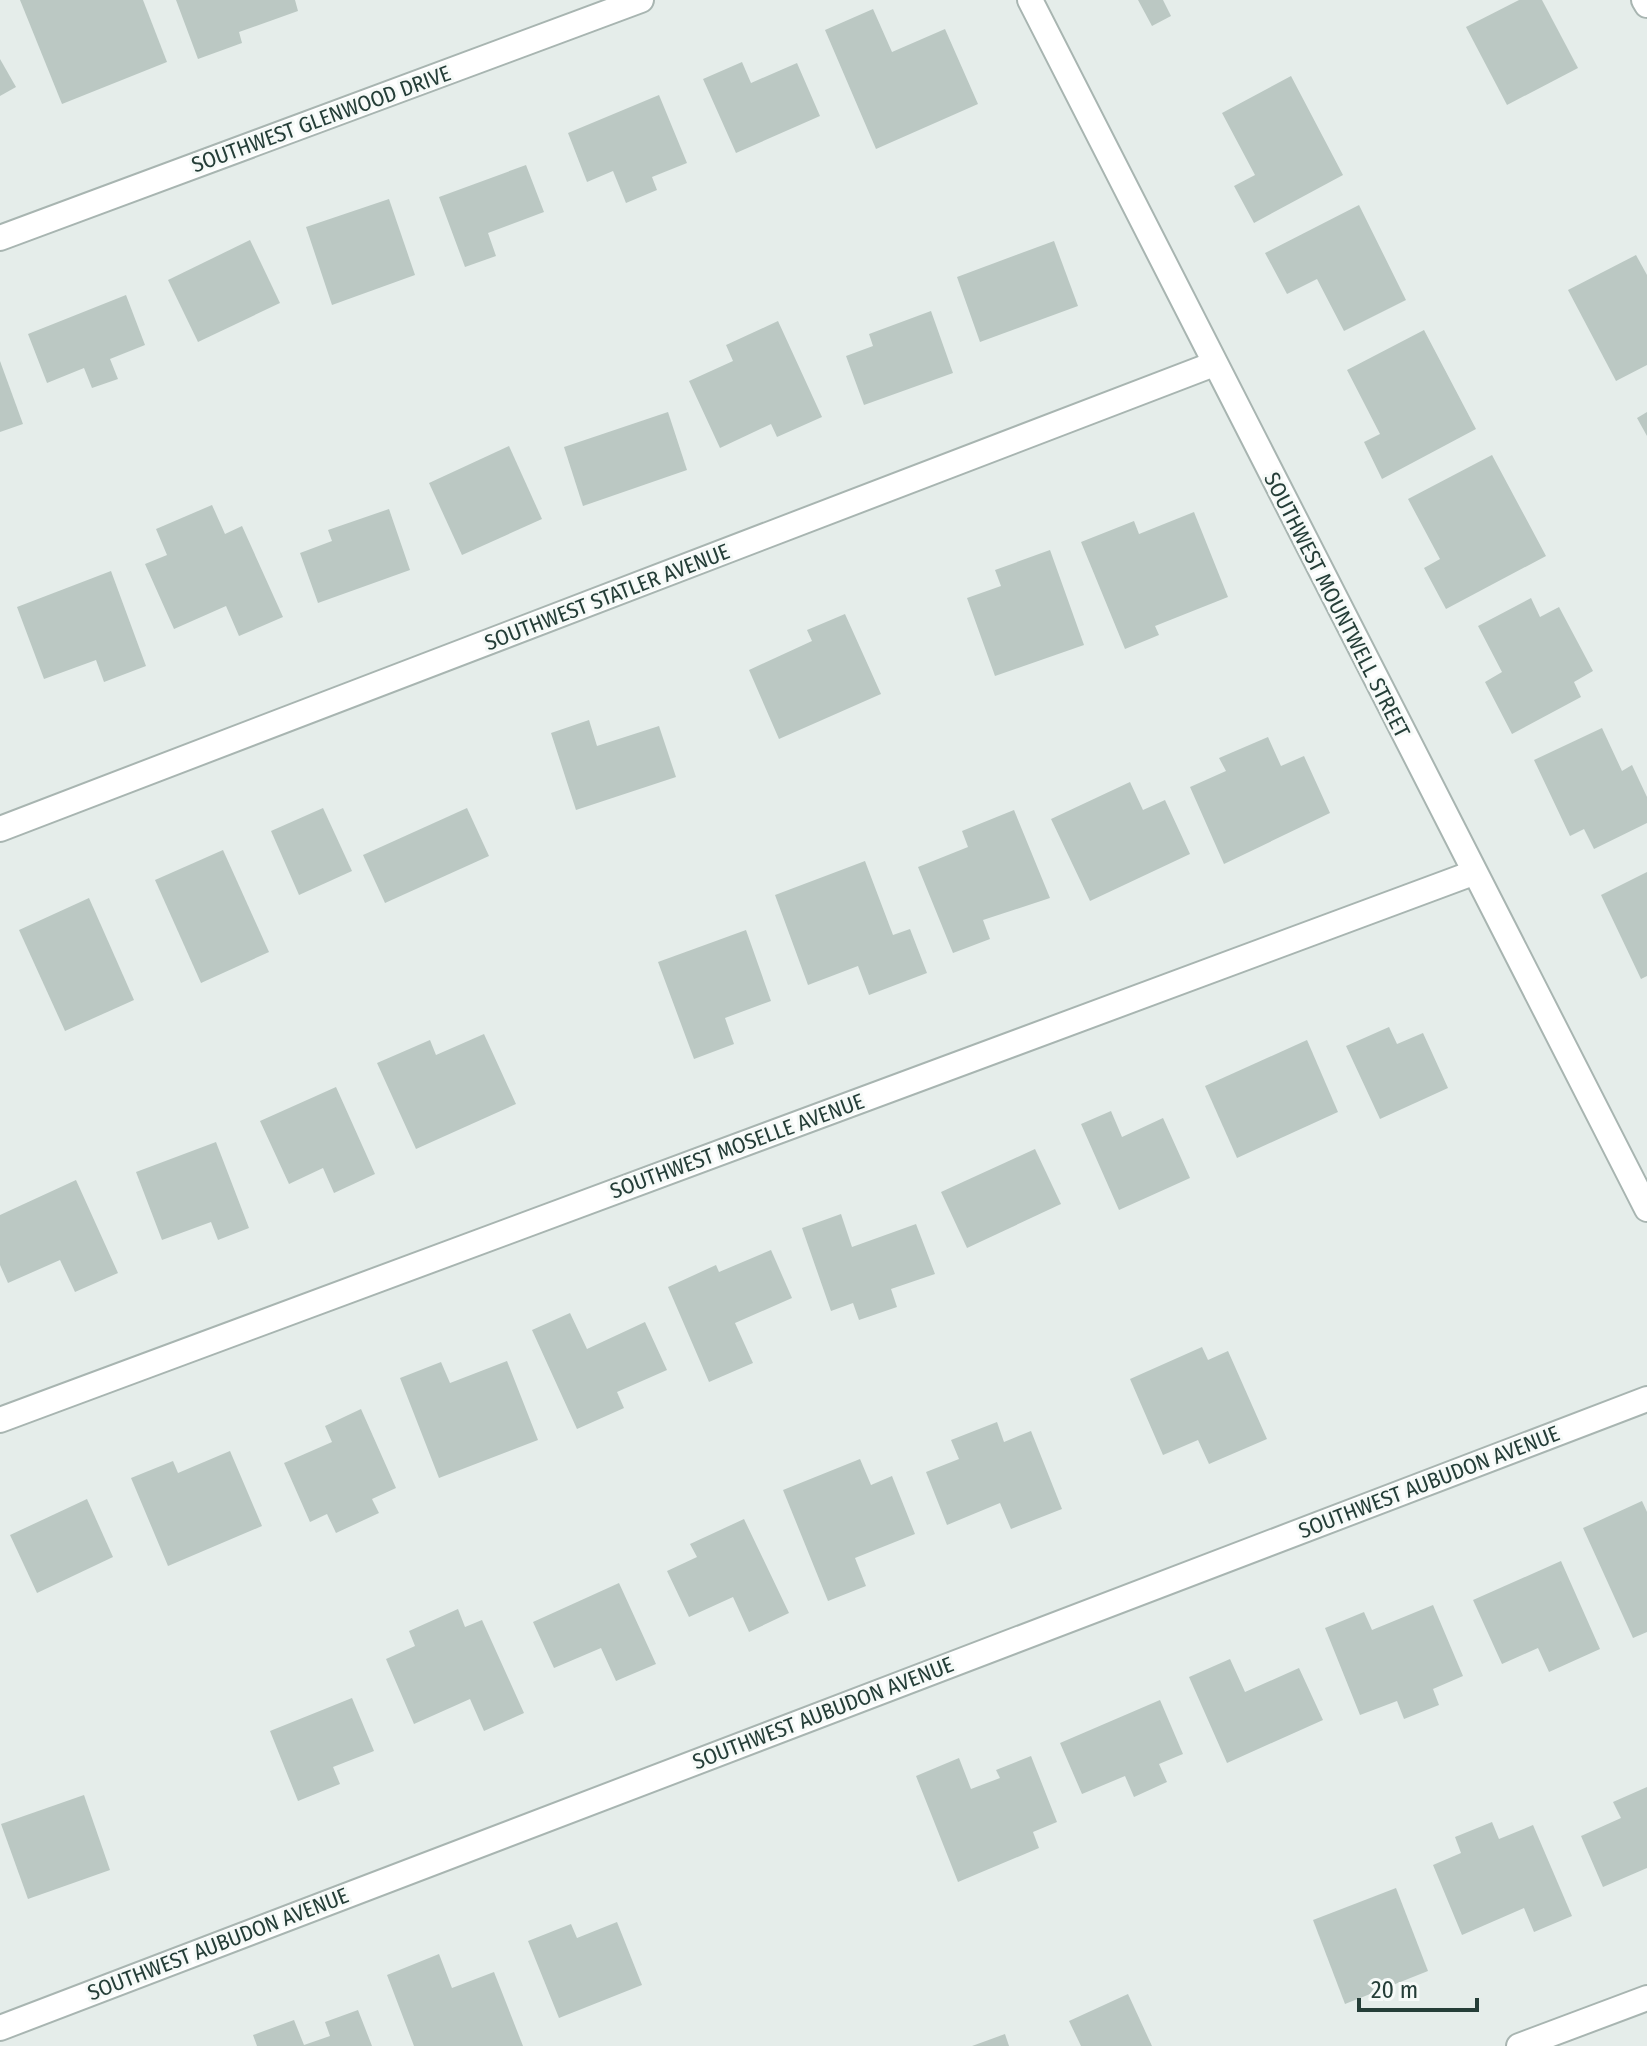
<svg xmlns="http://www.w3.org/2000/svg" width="1647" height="2046" viewBox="0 0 1647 2046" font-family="'Fira Sans Condensed',sans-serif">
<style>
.building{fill:#bbc8c3}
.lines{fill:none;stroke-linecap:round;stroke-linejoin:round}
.minor-casing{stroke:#a8b5b1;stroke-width:28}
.minor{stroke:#fff;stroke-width:24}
.labels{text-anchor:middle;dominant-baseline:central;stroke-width:6;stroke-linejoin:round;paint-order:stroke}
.street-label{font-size:22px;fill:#253e38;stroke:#f6faf8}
</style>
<rect width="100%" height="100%" fill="#e5edea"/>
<g class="building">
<path d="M20 0H143L167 62 62 104Z"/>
<path d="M176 0H295L298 11 239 32 242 43 198 59Z"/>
<path d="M1138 0H1163L1171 16 1152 26Z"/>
<path d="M1519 0H1542L1578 68 1507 105 1466 27Z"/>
<path d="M873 9 892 52 945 29 978 104 876 149 825 30Z"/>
<path d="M0 59 16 87 0 96Z"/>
<path d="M742 62 751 83 797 63 820 116 736 153 703 79Z"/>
<path d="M1291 76 1343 175 1254 223 1234 186 1255 175 1222 113Z"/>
<path d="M659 95 687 163 652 177 657 190 626 203 613 171 587 182 568 133Z"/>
<path d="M526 165 544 212 488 233 496 256 465 267 439 197Z"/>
<path d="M389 199 415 275 332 305 306 227Z"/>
<path d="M1359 205 1406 300 1344 331 1317 279 1287 294 1265 253Z"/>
<path d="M250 240 280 303 198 342 168 280Z"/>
<path d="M1054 241 1078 306 980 342 957 277Z"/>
<path d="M1636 255 1647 275V365L1616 381 1568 290Z"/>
<path d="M126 295 145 345 110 359 118 379 92 388 84 368 47 383 28 334Z"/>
<path d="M931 311 953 373 864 405 846 356 873 346 869 334Z"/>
<path d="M778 321 822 417 777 437 771 424 720 448 689 381 733 361 726 345Z"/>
<path d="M1424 330 1476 429 1382 479 1364 442 1380 434 1347 370Z"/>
<path d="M0 361 23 424 0 432Z"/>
<path d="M668 412 687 470 583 506 564 447Z"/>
<path d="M1647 412V436L1637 418Z"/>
<path d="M509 446 542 519 462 555 429 483Z"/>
<path d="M1492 455 1546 556 1446 609 1424 568 1440 559 1408 499Z"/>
<path d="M212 505 225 534 242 526 283 617 239 636 226 606 174 629 145 564 167 555 156 529Z"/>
<path d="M389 509 410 570 318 603 300 553 332 541 328 530Z"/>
<path d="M1194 512 1228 597 1155 626 1159 635 1125 649 1081 542 1134 521 1139 534Z"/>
<path d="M1050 550 1084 645 995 676 967 598 1001 586 995 570Z"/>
<path d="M111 571 146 666 104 682 96 660 44 679 17 607Z"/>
<path d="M1531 598 1540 617 1559 607 1593 671 1574 682 1581 697 1512 734 1485 682 1502 672 1478 626Z"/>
<path d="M845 614 881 694 779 739 749 670 812 641 807 630Z"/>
<path d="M589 720 597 746 659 726 676 777 576 810 551 733Z"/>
<path d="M1602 728 1622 771 1632 765 1647 797V823L1594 849 1584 829 1570 836 1534 760Z"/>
<path d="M1268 737 1281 766 1304 756 1330 813 1224 864 1190 787 1226 771 1219 758Z"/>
<path d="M1130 782 1143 810 1165 800 1190 854 1090 901 1051 819Z"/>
<path d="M323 808 352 871 299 895 271 831Z"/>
<path d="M467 808 489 856 385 903 363 855Z"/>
<path d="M1014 810 1050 898 983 920 990 939 953 953 918 867 968 847 962 831Z"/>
<path d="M223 850 269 952 201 983 155 880Z"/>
<path d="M865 861 893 935 910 929 927 973 869 995 858 966 808 985 775 895Z"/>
<path d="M1647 872V976L1641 979 1601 895Z"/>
<path d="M89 898 134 1000 65 1031 19 930Z"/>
<path d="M746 930 771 1001 725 1018 734 1044 694 1059 658 962Z"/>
<path d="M1389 1027 1397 1044 1423 1033 1448 1088 1380 1119 1346 1046Z"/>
<path d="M484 1034 516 1104 416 1149 377 1063 430 1040 436 1055Z"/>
<path d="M1307 1040 1338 1112 1237 1158 1205 1086Z"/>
<path d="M336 1087 375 1174 334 1193 323 1168 289 1184 260 1121Z"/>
<path d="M1111 1111 1122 1137 1163 1118 1190 1178 1119 1210 1081 1124Z"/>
<path d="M216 1142 249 1228 218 1240 211 1222 162 1240 136 1172Z"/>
<path d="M1035 1149 1061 1204 967 1248 941 1192Z"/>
<path d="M76 1180 118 1273 75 1292 60 1260 8 1283 0 1265V1215Z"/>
<path d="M841 1214 852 1247 916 1224 935 1274 891 1289 897 1307 859 1320 853 1303 831 1311 802 1228Z"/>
<path d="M771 1250 792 1298 735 1323 753 1363 709 1382 668 1287 716 1265 719 1272Z"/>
<path d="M570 1313 587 1349 645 1322 667 1370 617 1392 624 1408 577 1429 532 1330Z"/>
<path d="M1202 1347 1208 1360 1228 1351 1267 1439 1209 1464 1198 1440 1163 1455 1130 1379Z"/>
<path d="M507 1361 538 1440 439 1478 400 1378 441 1362 450 1383Z"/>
<path d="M361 1409 396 1488 372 1499 379 1513 336 1533 327 1514 310 1522 284 1463 332 1442 325 1426Z"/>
<path d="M997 1422 1004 1442 1031 1431 1062 1509 1011 1529 1000 1503 947 1525 926 1472 959 1459 951 1440Z"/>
<path d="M230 1451 262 1526 168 1566 131 1478 173 1461 178 1473Z"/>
<path d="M860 1459 871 1485 892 1476 915 1534 855 1558 866 1586 828 1601 783 1490Z"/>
<path d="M87 1499 113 1557 37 1593 10 1535Z"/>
<path d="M1642 1501 1647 1512V1632L1633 1638 1583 1528Z"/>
<path d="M744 1519 789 1613 749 1632 733 1597 689 1617 667 1571 697 1557 690 1544Z"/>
<path d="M1561 1561 1600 1649 1549 1672 1538 1648 1502 1664 1473 1600Z"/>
<path d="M619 1583 656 1664 616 1681 601 1648 554 1668 533 1622Z"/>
<path d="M1433 1605 1463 1676 1433 1689 1439 1705 1404 1719 1397 1701 1360 1715 1325 1628 1364 1612 1372 1630Z"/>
<path d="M458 1609 465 1627 482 1620 524 1713 484 1731 470 1699 414 1724 386 1659 415 1646 409 1631Z"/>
<path d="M1230 1659 1245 1692 1299 1668 1323 1720 1227 1763 1189 1677Z"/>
<path d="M352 1698 374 1751 333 1767 340 1784 298 1801 270 1731Z"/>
<path d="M1160 1700 1183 1754 1159 1764 1167 1782 1134 1797 1125 1776 1082 1794 1060 1743Z"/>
<path d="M1031 1756 1057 1822 1033 1832 1039 1848 958 1882 916 1776 959 1758 971 1789 1000 1778 996 1770Z"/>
<path d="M1647 1787V1868L1603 1887 1581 1836 1621 1818 1613 1802Z"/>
<path d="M84 1795 110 1870 28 1899 1 1824Z"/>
<path d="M1492 1822 1499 1839 1533 1825 1572 1916 1534 1932 1524 1908 1462 1935 1433 1865 1461 1853 1455 1837Z"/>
<path d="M1396 1888 1428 1971 1345 2004 1313 1920Z"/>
<path d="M617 1922 642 1985 559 2018 528 1941 571 1924 577 1938Z"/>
<path d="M439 1954 452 1988 494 1972 523 2046H414L387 1975Z"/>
<path d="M1128 1994 1152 2046H1081L1069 2021Z"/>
<path d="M358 2010 372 2046H257L253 2035 294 2020 304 2045 330 2036 325 2022Z"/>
<path d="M1005 2034 1009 2046H972Z"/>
</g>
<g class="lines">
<g class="minor-casing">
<g id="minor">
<path d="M1030 0 1647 1209"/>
<path d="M1644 0 1647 5"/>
<path d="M0 238 641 0"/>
<path d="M0 829 1214 364"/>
<path d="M0 1420 1473 873"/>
<path d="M0 2028 1647 1399"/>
<path d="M1519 2046 1647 1998"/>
</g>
</g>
<use href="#minor" class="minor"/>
</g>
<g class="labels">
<g class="street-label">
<text transform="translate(321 119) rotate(-20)">SOUTHWEST GLENWOOD DRIVE</text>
<text transform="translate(607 597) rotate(-21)">SOUTHWEST STATLER AVENUE</text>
<text transform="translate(1337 605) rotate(63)">SOUTHWEST MOUNTWELL STREET</text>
<text transform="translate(737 1146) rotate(-20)">SOUTHWEST MOSELLE AVENUE</text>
<text transform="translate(1429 1482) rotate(-21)">SOUTHWEST AUBUDON AVENUE</text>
<text transform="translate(823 1713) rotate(-21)">SOUTHWEST AUBUDON AVENUE</text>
<text transform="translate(218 1944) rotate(-21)">SOUTHWEST AUBUDON AVENUE</text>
</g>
</g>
<path d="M1359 1998v12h118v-12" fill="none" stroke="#253e38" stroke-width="4"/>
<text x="1371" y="1998" font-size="24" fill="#253e38" stroke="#f6faf8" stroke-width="6" paint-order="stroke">20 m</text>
</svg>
